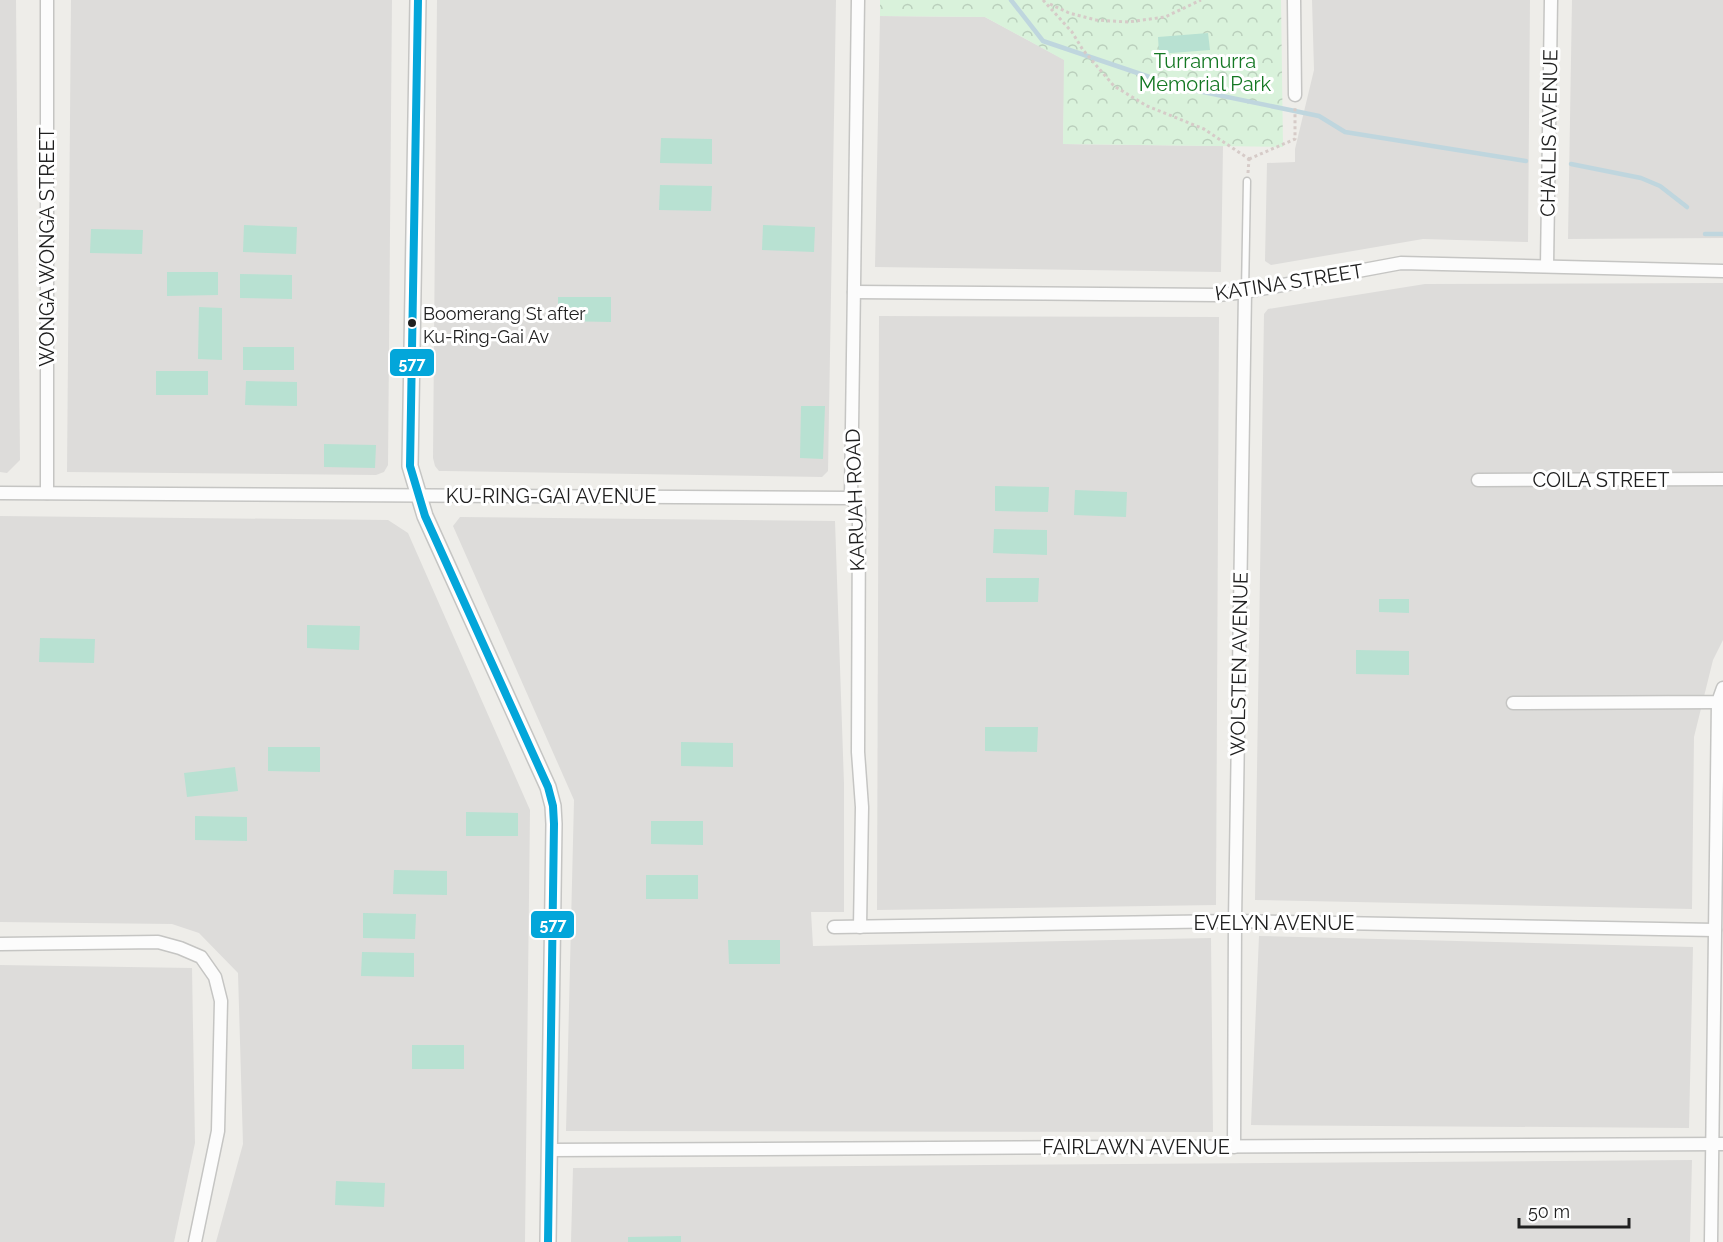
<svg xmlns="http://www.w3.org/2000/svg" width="1723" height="1242" viewBox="0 0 1723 1242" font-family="Raleway,sans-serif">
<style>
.residential{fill:#dddcda}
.park{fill:url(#park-crowns)}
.pitch{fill:#b8e1d2}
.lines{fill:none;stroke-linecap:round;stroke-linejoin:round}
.stream{stroke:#bfd6de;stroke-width:4.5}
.service-casing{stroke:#c5c5c3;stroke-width:9}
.minor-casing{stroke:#c5c5c3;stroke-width:15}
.tertiary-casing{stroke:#c5c5c3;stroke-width:18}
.path{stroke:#d6cbc8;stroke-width:3;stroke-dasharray:3 3;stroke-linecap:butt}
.service{stroke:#fcfcfc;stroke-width:6}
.minor{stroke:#fcfcfc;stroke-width:12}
.tertiary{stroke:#fcfcfc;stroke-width:15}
.bus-1-casing{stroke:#fff;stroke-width:12}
.bus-1{stroke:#03a6da;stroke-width:8}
.bus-dot{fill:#202020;stroke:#fff;stroke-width:2}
.labels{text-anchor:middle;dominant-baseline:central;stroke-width:6;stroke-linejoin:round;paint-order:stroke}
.bus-label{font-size:18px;fill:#202020;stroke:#fff;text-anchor:start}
.park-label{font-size:20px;fill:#147823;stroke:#fff}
.street-label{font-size:20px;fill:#202020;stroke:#fff}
.line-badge{stroke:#fff;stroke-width:2}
.badge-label{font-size:16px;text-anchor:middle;font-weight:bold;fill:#fff}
</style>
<defs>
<pattern id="park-crowns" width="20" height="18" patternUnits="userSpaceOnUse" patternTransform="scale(1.5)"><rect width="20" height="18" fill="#d9f2db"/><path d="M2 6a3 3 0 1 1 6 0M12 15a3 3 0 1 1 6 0" fill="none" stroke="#bacfbc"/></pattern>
</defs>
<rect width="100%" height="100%" fill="#eeede9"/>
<g class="residential">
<path d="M0 0H16L20 460 7 473 0 472Z"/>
<path d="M71 0H392L388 465 384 472 376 475 67 472Z"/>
<path d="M437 0H836L828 471 822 477 445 471H439L435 466 433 458Z"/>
<path d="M1312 0H1530L1528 242 1423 239 1271 265 1265 261 1267 163 1295 162V149L1314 70Z"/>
<path d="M1572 0H1723V238L1568 239Z"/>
<path d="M880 16 985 17 1065 60 1063 144 1223 146 1221 272 875 267Z"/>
<path d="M1723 283V640L1713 660 1694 737 1692 909 1255 900 1264 314 1268 309 1425 284Z"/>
<path d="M879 316 1219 317 1216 905 877 910Z"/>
<path d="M0 516 388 520 408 533 530 810 525 1242H216L243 1144 238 973 199 933 172 924 0 922Z"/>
<path d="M460 517 835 521 844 784V912H811L813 946 1211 938 1213 1132 566 1131 574 800 453 526Z"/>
<path d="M1259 936 1693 947 1689 1128 1251 1125Z"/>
<path d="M0 965 192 968 195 1143 174 1242H0Z"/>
<path d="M1692 1160 1690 1242H571L573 1168Z"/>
</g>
<path class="park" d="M880 0H1281L1283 147 1063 144 1064 60 985 17 880 16Z"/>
<g class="pitch">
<path d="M1208 33 1210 50 1159 54 1158 37Z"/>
<path d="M661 138 712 139V164L660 163Z"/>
<path d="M660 185 712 186 711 211 659 210Z"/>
<path d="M244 225 297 227 296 254 243 252Z"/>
<path d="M763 225 815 227 814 252 762 250Z"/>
<path d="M91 229 143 230 142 254 90 253Z"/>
<path d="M167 272H218V295L167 296Z"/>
<path d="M240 274 292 275V299L240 298Z"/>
<path d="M558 297H611V322L558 321Z"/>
<path d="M199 307 222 308V360L198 359Z"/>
<rect x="243" y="347" width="51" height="23"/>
<rect x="156" y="371" width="52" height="24"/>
<path d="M246 381 297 382V406L245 405Z"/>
<path d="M801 406H825L823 459 800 458Z"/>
<path d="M324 444 376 445 375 468 324 467Z"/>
<path d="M995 486 1049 487 1048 512 995 511Z"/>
<path d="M1075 490 1127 492 1126 517 1074 515Z"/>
<path d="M994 529 1047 530V555L993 553Z"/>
<path d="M986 578H1039L1038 602H986Z"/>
<path d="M1379 599H1409V613L1379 612Z"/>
<path d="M307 625 360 626 359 650 307 648Z"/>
<path d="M40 638 95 639 94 663 39 662Z"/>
<path d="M1356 650 1409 651V675L1356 674Z"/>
<path d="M985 727H1038L1037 752 985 751Z"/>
<path d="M681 742 733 743V767L681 766Z"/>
<path d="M268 747H320V772L268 771Z"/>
<path d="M235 767 238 791 187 797 184 773Z"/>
<path d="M466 812 518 813V836H466Z"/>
<path d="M195 816 247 817V841L195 840Z"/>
<path d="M651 821H703V845L651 844Z"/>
<path d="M394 870 447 871V895L393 894Z"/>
<rect x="646" y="875" width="52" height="24"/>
<path d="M363 913 416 914 415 939 363 938Z"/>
<path d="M728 940H780V964H729Z"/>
<path d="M362 952 414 953V977L361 976Z"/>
<rect x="412" y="1045" width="52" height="24"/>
<path d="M336 1181 385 1183 384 1207 335 1205Z"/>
<path d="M681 1236V1242H628V1237Z"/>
</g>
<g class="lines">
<g class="stream">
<path d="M1011 0 1043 41 1179 87 1319 116 1345 132 1526 161"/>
<path d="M1571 164 1641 178 1660 186 1687 207"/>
<path d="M1705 234H1723"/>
</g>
<g class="service-casing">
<path id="service" d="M1245 292 1247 181"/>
</g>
<g class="minor-casing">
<g id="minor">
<path d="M47 0V493"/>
<path d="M858 0 851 498 859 510 858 752 862 807 860 927"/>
<path d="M1294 0 1295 95"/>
<path d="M1547 266 1551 0"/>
<path d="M854 292 1218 295 1245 292 1401 263 1723 271"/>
<path d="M1478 480 1723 479"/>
<path d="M0 493 851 498"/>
<path d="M1513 703 1718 702 1723 688"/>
<path d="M834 927 1235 921 1715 930"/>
<path d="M0 944 158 942 180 948 201 957 215 977 221 1001 218 1131 195 1242"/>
<path d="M1234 1147 1235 921 1245 292"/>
<path d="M549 1150 1723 1144"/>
<path d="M1711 1242 1718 702"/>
</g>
</g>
<g class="tertiary-casing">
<path id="tertiary" d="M418 0 410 466 425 516 548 787 553 806 554 824 548 1242"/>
</g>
<g class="path">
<path d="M1043 0 1072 32 1083 50 1114 86 1147 106 1204 129 1249 159"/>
<path d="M1050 4 1069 13 1096 20 1128 22 1165 17 1201 0"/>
<path d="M1249 159 1295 139V106"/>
<path d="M1248 173 1249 159"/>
</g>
<use href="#service" class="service"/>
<use href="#minor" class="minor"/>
<use href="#tertiary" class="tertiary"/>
<g class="bus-1-casing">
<path id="bus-1" d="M418 0 410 466 425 516 548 787 553 806 554 824 548 1242"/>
</g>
<use href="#bus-1" class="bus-1"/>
</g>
<circle class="bus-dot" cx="412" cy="323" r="5"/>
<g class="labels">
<g class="bus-label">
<text x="423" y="313">Boomerang St after<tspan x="423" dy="23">Ku-Ring-Gai Av</tspan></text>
</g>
<g class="park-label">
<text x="1205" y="61">Turramurra<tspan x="1205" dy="23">Memorial Park</tspan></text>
</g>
<g class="street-label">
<text transform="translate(1549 133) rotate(-89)">CHALLIS AVENUE</text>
<text transform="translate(47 247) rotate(-90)">WONGA WONGA STREET</text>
<text transform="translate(1289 282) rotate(-9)">KATINA STREET</text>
<text x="1601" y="480">COILA STREET</text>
<text x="551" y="496">KU-RING-GAI AVENUE</text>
<text transform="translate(855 500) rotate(-92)">KARUAH ROAD</text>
<text transform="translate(1239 664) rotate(-89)">WOLSTEN AVENUE</text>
<text x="1274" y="923">EVELYN AVENUE</text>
<text x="1136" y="1147">FAIRLAWN AVENUE</text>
</g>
</g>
<g class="line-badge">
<rect x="389" y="348" width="46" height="29" rx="6" fill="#03a6da"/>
<rect x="530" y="910" width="45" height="29" rx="6" fill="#03a6da"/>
</g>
<g class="badge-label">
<text x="412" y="369">577</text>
<text x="553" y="930">577</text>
</g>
<path d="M1519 1218v9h110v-9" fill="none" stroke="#202020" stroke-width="3"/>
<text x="1528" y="1218" font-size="18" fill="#202020" stroke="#ffffff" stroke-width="4.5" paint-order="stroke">50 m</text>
</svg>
